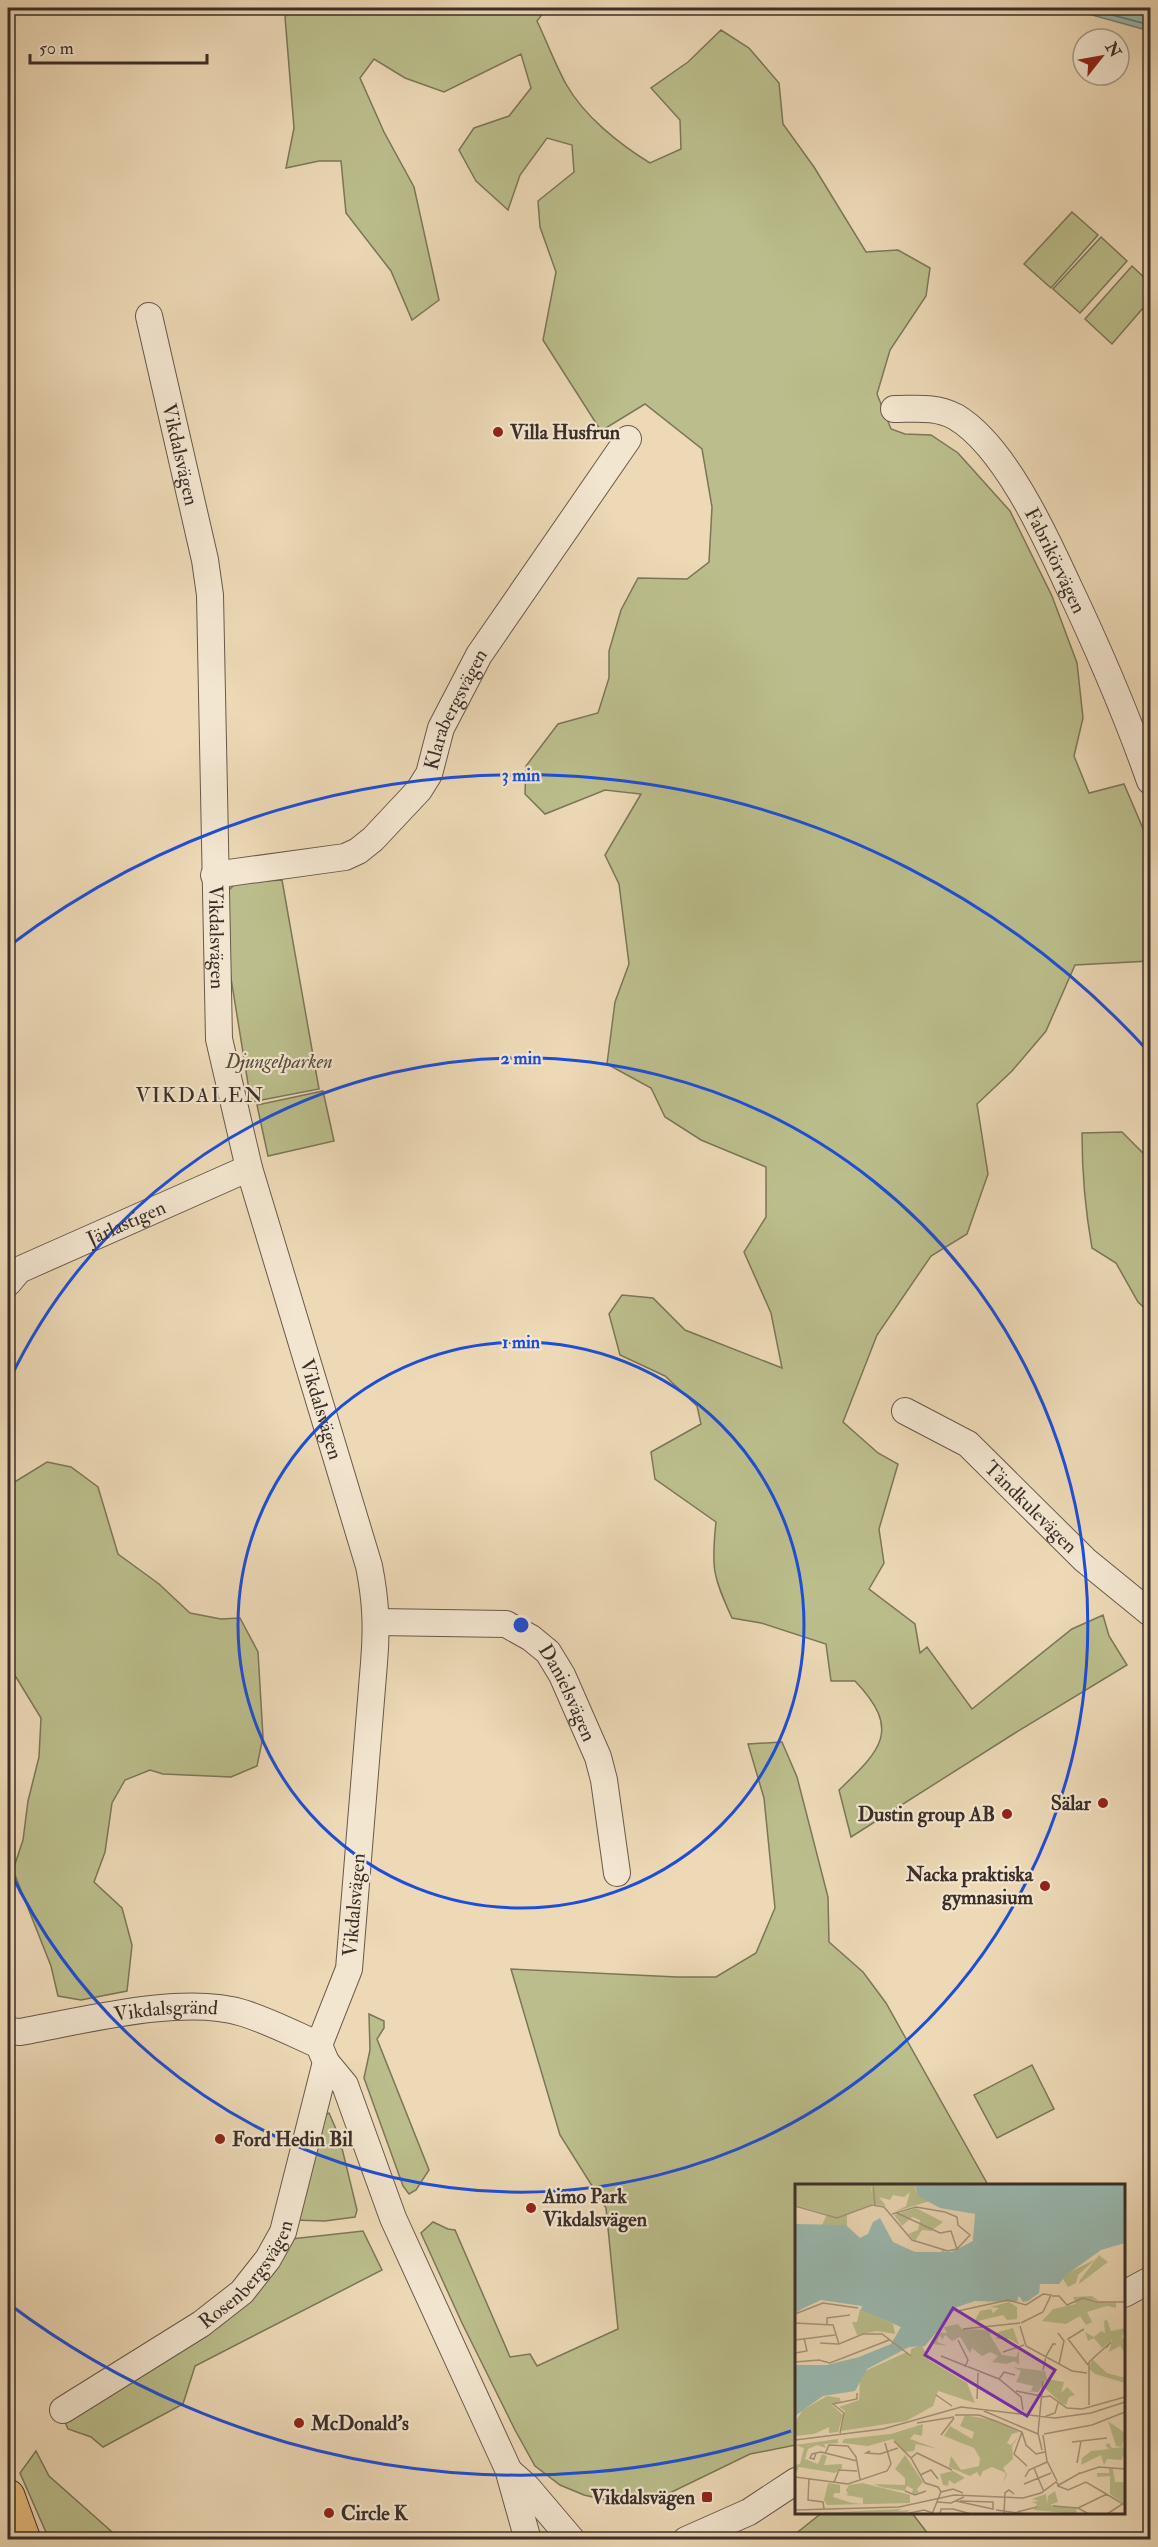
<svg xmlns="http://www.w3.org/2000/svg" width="1158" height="2547" viewBox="0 0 1158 2547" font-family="'IM FELL Double Pica',serif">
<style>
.green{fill:#bbbe8c;stroke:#7b765a;stroke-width:1.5}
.water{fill:#9abab2;stroke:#74827b;stroke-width:1.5}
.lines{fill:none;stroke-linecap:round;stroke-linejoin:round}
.shore{stroke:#6a746d;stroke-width:1.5}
.minor-casing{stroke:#68594c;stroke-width:28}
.motorway-casing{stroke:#3b2e28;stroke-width:35}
.minor{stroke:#f3e6d0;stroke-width:26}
.motorway{stroke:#e6bc7b;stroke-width:33}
.ring{fill:none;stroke:#1d4ed8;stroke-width:3}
.poi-dot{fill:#8f2418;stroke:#f3e6d0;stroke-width:2}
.labels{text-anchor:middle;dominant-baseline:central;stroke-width:4.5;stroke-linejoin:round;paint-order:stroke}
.poi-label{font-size:20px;font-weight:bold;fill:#3b2e28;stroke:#f3e6d0;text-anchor:start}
.street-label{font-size:20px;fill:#3b2e28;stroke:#f3e6d0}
.park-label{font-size:20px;font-style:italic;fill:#554b3c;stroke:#f3e6d0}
.neighbourhood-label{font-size:21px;letter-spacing:1.5px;fill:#3b2e28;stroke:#f3e6d0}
.inset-river{fill:none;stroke:#9abab2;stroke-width:3}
.inset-road{fill:none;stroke:#a6957d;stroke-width:1.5}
.view{fill:#7b2cbf;fill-opacity:0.15;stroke:#7b2cbf;stroke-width:3}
.inset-edge{fill:none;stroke:#3b2e28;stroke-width:3}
.centre{fill:#1d4ed8;stroke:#f3e6d0;stroke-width:3}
.ring-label{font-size:18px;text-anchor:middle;font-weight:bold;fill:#1d4ed8;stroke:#f3e6d0;stroke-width:4.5;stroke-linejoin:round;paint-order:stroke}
</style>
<rect width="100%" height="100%" fill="#edd9b6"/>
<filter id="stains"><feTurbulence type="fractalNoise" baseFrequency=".00333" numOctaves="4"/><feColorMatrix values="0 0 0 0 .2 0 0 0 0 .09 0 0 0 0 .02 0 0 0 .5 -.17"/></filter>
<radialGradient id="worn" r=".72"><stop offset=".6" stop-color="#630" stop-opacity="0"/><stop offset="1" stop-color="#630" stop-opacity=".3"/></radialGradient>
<g class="green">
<path d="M291 8H547L537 21C547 42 555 64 566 84 584 116 619 144 650 163L681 149 680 120 651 88 688 62 721 30 749 48 779 83 783 124 814 167 866 252 898 250 930 268 926 296 890 350 877 394 891 429 905 434 931 435 958 453 1010 511 1052 596 1077 663 1083 718 1074 756 1089 793 1124 784 1150 845V961L1075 965 1046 1031 1012 1071 977 1104 988 1174 967 1234 931 1256 877 1335 843 1422 878 1453 898 1464 879 1529 884 1563 869 1589 915 1624 920 1653 927 1647 972 1709 1072 1629 1103 1615 1109 1636 1127 1665 1015 1733 851 1837 839 1790C881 1750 902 1730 855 1681H831L826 1644 761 1623 732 1618C713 1576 711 1569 716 1522L655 1479 651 1452 701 1424 697 1406 665 1376 620 1355 609 1314 622 1295 653 1298 685 1330 782 1368 771 1313 744 1252 766 1217V1167L701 1140 665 1117 651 1088 607 1064 615 1002 629 964 619 884 605 855 641 794 605 790 545 814 525 794 526 766 558 724 598 713 609 678V651L621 610 638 578 687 579 709 562 712 507 702 449 645 404 601 431 543 340 556 272 540 227 538 201 574 172 572 145 547 138 520 175 508 210 476 181 459 150 474 128 509 116 531 88 521 54 444 92 405 78 374 59 360 78 384 132 414 187 439 300 412 320 391 271 346 213 341 161H319L286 168 294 128 285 17Z"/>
<path d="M1072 212 1098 235 1051 288 1024 264Z"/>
<path d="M1101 237 1127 261 1080 313 1053 289Z"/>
<path d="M1132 266 1150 283V300L1112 344 1085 319Z"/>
<path d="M282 880 319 1089 251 1102 230 972 228 891 236 883Z"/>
<path d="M323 1091 334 1141 268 1156 257 1105Z"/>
<path d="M1122 1132 1144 1154 1150 1155V1313L1138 1302 1116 1263 1092 1248C1085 1209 1082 1172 1082 1133Z"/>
<path d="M47 1462 71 1467 98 1487 118 1554 159 1584 190 1613 221 1619 240 1618 258 1652 263 1737 257 1766 231 1777 163 1774 150 1770 125 1780 112 1803 105 1852 94 1882 122 1908 132 1945 127 1991 81 2000 58 1996 51 1966 13 1870 23 1840 28 1801 39 1757 41 1718 8 1664V1486Z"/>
<path d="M782 1742 797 1777 828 1897 829 1942 863 1972 886 2003 988 2185 796 2186V2445L750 2454 645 2505 610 2501 584 2495 560 2485 535 2466 515 2430 462 2323 421 2233 433 2222 448 2229 455 2230 510 2357 530 2354 537 2366 618 2329 606 2208 560 2135 511 1969 677 1977H716L756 1953 775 1908 764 1798 748 1744Z"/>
<path d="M369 2014 384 2021V2028L377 2039 429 2170 416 2190 409 2194 403 2186 364 2078 370 2050Z"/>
<path d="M1032 2065 1054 2109 997 2138 974 2095Z"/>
<path d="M329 2113 339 2136 357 2210 355 2217 325 2221 294 2220 325 2115Z"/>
<path d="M363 2231 382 2270 195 2366 183 2404 103 2447 91 2437 68 2429 65 2422 220 2326 250 2301 291 2239Z"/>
<path d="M36 2451 49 2476 120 2539H49L20 2473Z"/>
<path d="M823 2512 912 2513 932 2539H789Z"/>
</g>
<path class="water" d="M1029 8H1150V31L1085 13Z"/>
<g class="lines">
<path class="shore" d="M1086 8 1150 25"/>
<g class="minor-casing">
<g id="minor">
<path id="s1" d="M149 316 205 560 210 595 219 1039 249 1168 369 1566C376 1601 377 1628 374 1663L349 1969 319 2045 326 2062 345 2085 393 2218 508 2469 528 2540"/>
<path id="s2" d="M894 409C916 409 936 406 956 417 1004 446 1044 533 1067 583 1098 648 1126 713 1150 781"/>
<path id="s3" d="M214 875 345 857 358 851 373 839 419 790 429 774 441 728 479 655 628 439"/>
<path id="s4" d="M8 1283 19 1270 249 1168"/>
<path id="s5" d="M905 1411 968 1444 1085 1560 1150 1613"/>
<path id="s6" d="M377 1622 506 1624 531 1638 548 1652 562 1675 598 1757 604 1780 617 1873"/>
<path id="s7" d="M8 2031 20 2032C82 2021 183 1994 243 2013 269 2021 294 2034 319 2045"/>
<path d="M1124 2294 1150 2280"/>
<path id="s8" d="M63 2410 201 2324 242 2292 268 2259 283 2232 326 2062"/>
<path d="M510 2472 527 2487 572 2540"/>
<path d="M686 2540 749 2512 796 2481"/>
</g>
</g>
<g class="motorway-casing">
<path id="motorway" d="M8 2496 24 2540"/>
</g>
<use href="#minor" class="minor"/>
<use href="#motorway" class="motorway"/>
</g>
<g class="ring">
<circle cx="521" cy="1625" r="283"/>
<path d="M9 1381A567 567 0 1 1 9 1869"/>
<path d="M791 2431A850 850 0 0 1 9 2304M9 946A850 850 0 0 1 1148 1051"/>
</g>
<g class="poi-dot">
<circle cx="498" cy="432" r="6"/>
<circle cx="1103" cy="1803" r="6"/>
<circle cx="1007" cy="1814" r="6"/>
<circle cx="1045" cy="1886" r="6"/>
<circle cx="220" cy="2139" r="6"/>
<circle cx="531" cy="2208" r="6"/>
<circle cx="299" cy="2423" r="6"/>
<rect x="701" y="2491" width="12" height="12" rx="3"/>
<circle cx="329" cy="2513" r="6"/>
</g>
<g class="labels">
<g class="poi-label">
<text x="510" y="432">Villa Husfrun</text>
<text x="1091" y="1803" text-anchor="end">Sälar</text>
<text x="995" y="1814" text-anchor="end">Dustin group AB</text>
<text x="1033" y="1874" text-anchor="end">Nacka praktiska<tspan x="1033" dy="23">gymnasium</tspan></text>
<text x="232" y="2139">Ford Hedin Bil</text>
<text x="543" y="2196">Aimo Park<tspan x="543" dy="23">Vikdalsvägen</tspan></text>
<text x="311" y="2423">McDonald's</text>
<text x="695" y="2497" text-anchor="end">Vikdalsvägen</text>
<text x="341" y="2513">Circle K</text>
</g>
<g class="street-label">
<text stroke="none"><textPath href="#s1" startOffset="142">Vikdalsvägen</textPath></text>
<text stroke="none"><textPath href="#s2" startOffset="240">Fabrikörvägen</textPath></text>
<text stroke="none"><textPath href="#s3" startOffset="322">Klarabergsvägen</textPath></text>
<text stroke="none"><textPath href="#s1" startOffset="628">Vikdalsvägen</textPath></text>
<text stroke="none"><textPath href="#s4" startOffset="134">Järlastigen</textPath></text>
<text stroke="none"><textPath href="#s1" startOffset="1114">Vikdalsvägen</textPath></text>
<text stroke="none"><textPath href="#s5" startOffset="160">Tändkulevägen</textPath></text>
<text stroke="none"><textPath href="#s6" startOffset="225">Danielsvägen</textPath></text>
<text transform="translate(354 1905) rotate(-85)">Vikdalsvägen</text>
<text stroke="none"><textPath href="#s7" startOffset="160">Vikdalsgränd</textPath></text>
<text stroke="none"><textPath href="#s8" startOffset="231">Rosenbergsvägen</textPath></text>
</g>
<g class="park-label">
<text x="279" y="1061">Djungelparken</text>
</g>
<g class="neighbourhood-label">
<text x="200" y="1095">VIKDALEN</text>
</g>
</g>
<g transform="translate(795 2184)">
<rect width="330" height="330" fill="#edd9b6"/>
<path d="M0 0H77L76 9 79 0H120L121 7 135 17 99 28 111 22 115 8 109 13 98 11 95 16 84 13 91 22 78 20 52 30V42L27 41 32 30 0 21ZM121 24 148 38 136 47 127 46 120 57 113 50 123 46 125 36 117 33 107 42 99 31ZM304 71 313 78 284 100 285 96ZM301 75 283 91 281 99 273 103 268 95 271 90ZM297 112 304 117 290 114 300 118 321 119V124L312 122 292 128 297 138 291 141 285 132 271 140 247 137 258 125 281 120 278 113ZM214 118 222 123V135L212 136 208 131 179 138 185 127 196 125 198 129 204 124 195 123ZM65 125 98 140 100 150 82 147 62 151 57 138H62ZM318 133 312 136 316 147 330 144 327 154 330 155V169L325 162 314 168 317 156 307 164 299 154 293 157 290 148 299 153 306 147 310 149 309 137ZM163 140 167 145 196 146 195 151 207 171 221 173 224 166V181L219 177 212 180 197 178 203 172 195 168 187 172 177 164 175 169 165 153 157 157 150 151 147 156 145 151 142 158 153 162 138 160 141 148 152 149 149 143ZM218 144 224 161 215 155H201L203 148ZM127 161 134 176 172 199 180 219 143 207 138 222 111 237 46 247 50 227 44 223 64 216 65 195 70 187 112 168 115 173 116 165ZM297 175 312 189 330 194V199L300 190 294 185ZM218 183 250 187 252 195 269 198 266 209 272 203 280 211 274 213 271 221 266 219 251 205 250 196 243 208 229 207H236L238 202 221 198 226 187ZM32 212 45 214 46 219 37 221 48 231 43 248 34 249V243L19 250 0 252V238L8 226ZM170 231 197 236 224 248 217 250 212 259 216 261 223 253 217 262 218 275 208 284 212 290 208 299 211 289 197 283 188 287 185 293 182 288 175 292 154 283 156 272 166 286 184 282 185 274 179 264 149 252 155 242 177 255 179 248 165 242ZM313 237 330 249 327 263 321 262ZM128 240 127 252 119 250 115 255 143 265 121 260 119 267 109 268 98 255 73 262 47 259 49 255 96 250ZM43 255V259L29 260 31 264 22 261 13 265 10 275 23 280 27 270 32 272 29 281 47 280V284L40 289 4 283 0 291V281L5 280 9 264 0 261ZM314 259 317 264 330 263V275L328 271 327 276 312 275 309 281 306 271 286 281 287 274 296 267 314 265 310 261ZM110 271 128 298 122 305 124 309 117 310 118 305 112 302 110 307 86 303 79 300 110 301V294L100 285ZM314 284 318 285 320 298H330L329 319 315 310V292L302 293V289H314ZM158 287 170 294 159 300 154 296 153 302 148 301 145 290ZM33 299 45 301V309H39L38 313 57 319 68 320V314L50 311 53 310 51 306 54 301 68 299 115 311V319L32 321 29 316ZM260 307 263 318 255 321 282 324 281 330 239 326 242 320 237 318 244 317 237 315 251 310 252 320 253 312ZM107 325 102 327 116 326 108 330H0Z" fill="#bbbe8c"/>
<path d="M120 0H330V59L306 66 271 91 264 100H245L244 109 233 117 228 118 224 112 221 118 180 117 162 123 130 162 114 163 72 185 60 207 28 212 0 232V181H32L64 173 96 160 106 143 66 126 67 122 26 116 0 128V40L51 41 65 54 73 50 78 38 85 34 98 58 120 68H157L178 57 180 30 145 24 123 12Z" fill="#9abab2"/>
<path class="inset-river" d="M220 63 222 0M220 68 221 117M173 79 178 76 180 51 192 55 200 33 203 14 200 0M162 81 214 107 221 117M65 83 71 79 143 75 148 68 158 79M0 85 63 77 173 72 321 0M0 90 165 77 195 117M0 92 177 78 330 4M183 94 193 114M0 100 177 85 330 9M195 111 197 80M195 117 191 82 330 13M0 126H3L7 115 42 96"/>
<path class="inset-road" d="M78 0 80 21M0 22 42 34 77 21 89 23 117 56 153 67 162 65 175 51 163 41 162 33 150 28 121 23 97 30M102 29 145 49 156 47 162 65M257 112H264L272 121 288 114 302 118H330M163 127 213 116 231 121 248 110 256 111 248 128 226 139M0 130 28 119 63 124M0 139 38 141 44 160 68 150H87L116 172M32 140V134L55 131M225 142 231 162 277 187 292 189M168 145 225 139M289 145 273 155 293 181M263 149 269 157 264 180M0 156 40 151M163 156 173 176 170 183M25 159 43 160M208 168 229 161M0 169 12 167 9 154M146 172 204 195 226 213 228 226M0 178 24 176 35 179 94 156M248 186 251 172 258 160H261M204 195 209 188 220 191M221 207 246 212M141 211 157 222M247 213 255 212 272 224 287 225 330 213M182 215 183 189M294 221V178L316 158 311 164M189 227 243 250M160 231H184L203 238 227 248 231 261 241 270 250 268M251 232 260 229 263 219M122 239 159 233M227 248 219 270 232 282M45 249 49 229 38 220 62 215V209M249 250 297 241 330 228M146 251 159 234M248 251 252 277 262 297M0 256 88 245 166 223 260 234 296 229 330 218M99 257 116 274 130 299 143 303 146 308M277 258 312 254M247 266 243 249 248 197M75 267 71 269 85 270 103 264M21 269 19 275 15 274 17 270 21 269 26 268 62 277M30 270 34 261 53 262 61 273 65 295M116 274 122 269 157 286M282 279 286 257M239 284 249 308M283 290 304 283 330 285M125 291 136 286 143 295M0 293 53 300 92 287 96 280 90 259M230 293 234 286 252 278M14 294 13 316 28 318 29 325M39 298 44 286 62 287M229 300 256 289M262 302 285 289M263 302 273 306 291 298 330 321M110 307 120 311 131 307M161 317 198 325V318L165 317M142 318 156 319 169 313M258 322 283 324 294 330M283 324 312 310M0 326 104 323 159 311 228 314 246 309 261 298 264 301M201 326 231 330M222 328 242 323M110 330 129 326 138 329M137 330 146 308 158 305 168 309M145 330 146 325H158L176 330M209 330 210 309 214 306 219 310M312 330 329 319"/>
<path class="view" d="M158 124 260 186 232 232 130 171Z"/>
<rect width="330" height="330" class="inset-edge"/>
</g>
<circle cx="521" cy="1625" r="9" class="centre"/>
<g class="ring-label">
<text x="521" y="781">3 min</text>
<text x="521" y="1064">2 min</text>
<text x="521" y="1348">1 min</text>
</g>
<rect width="1158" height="2547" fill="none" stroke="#edd9b6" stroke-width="30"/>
<rect x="9" y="9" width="1140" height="2529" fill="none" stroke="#3b2e28" stroke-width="3"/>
<rect x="15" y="15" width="1128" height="2517" fill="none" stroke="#3b2e28" stroke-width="1.5"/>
<g transform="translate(1101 57) rotate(59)"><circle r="28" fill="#f3e6d0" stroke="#a99c8d" stroke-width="1.5"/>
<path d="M0-4.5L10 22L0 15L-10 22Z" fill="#8f2418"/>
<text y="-9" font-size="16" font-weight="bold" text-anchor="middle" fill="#3b2e28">N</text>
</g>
<path d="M30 54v9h177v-9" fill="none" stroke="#3b2e28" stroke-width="3"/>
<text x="39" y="54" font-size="18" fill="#3b2e28" stroke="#f3e6d0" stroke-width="4.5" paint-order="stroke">50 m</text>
<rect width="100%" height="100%" filter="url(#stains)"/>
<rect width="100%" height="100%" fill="url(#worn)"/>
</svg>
